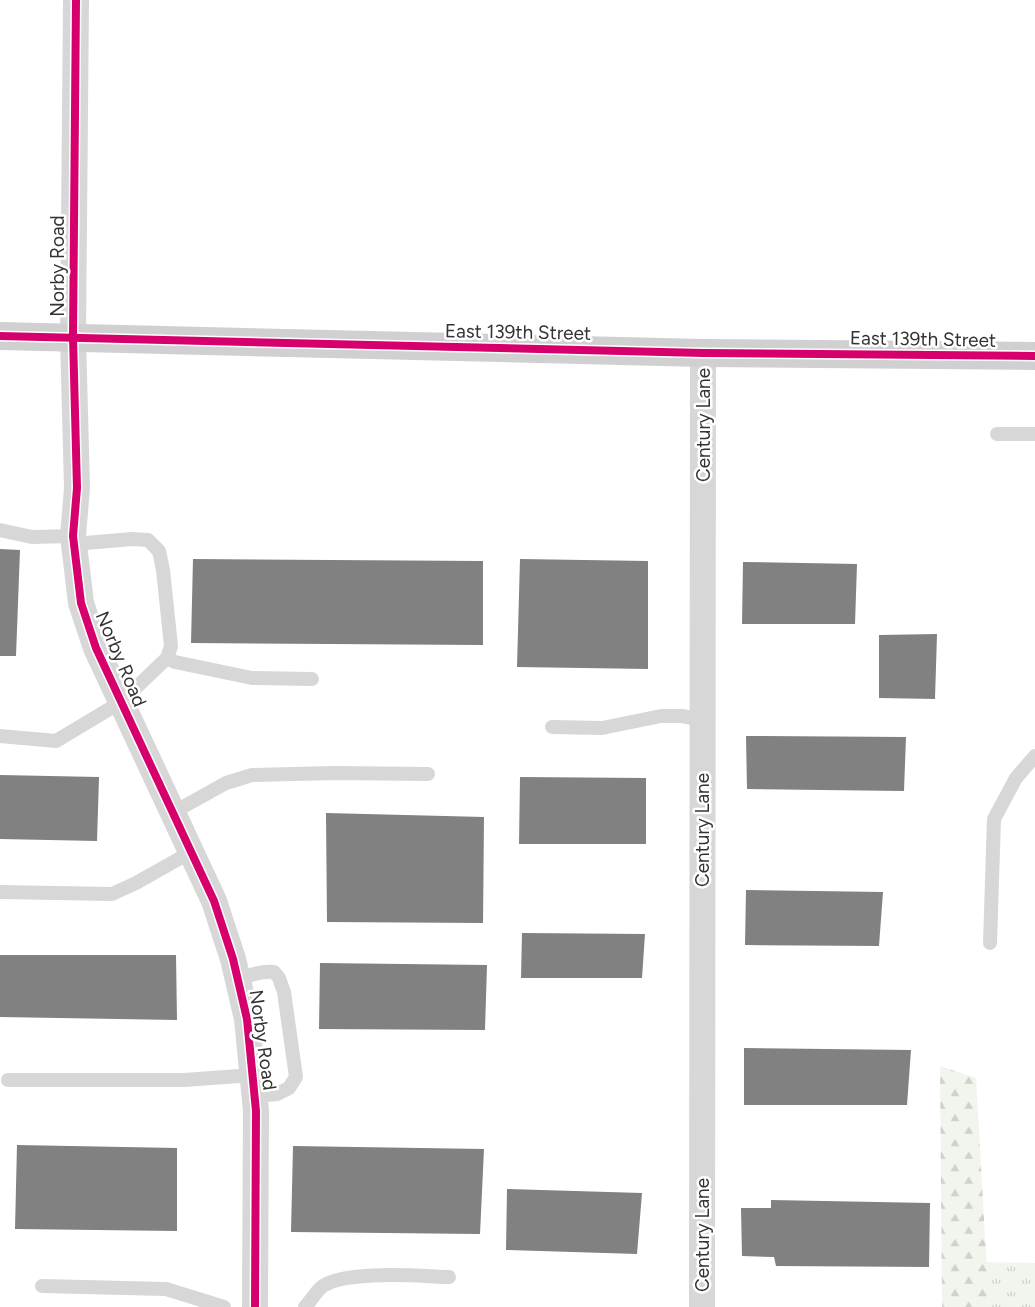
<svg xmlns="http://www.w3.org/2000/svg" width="1035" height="1307" viewBox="0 0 1035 1307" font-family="Figtree,sans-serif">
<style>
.grass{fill:url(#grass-tufts)}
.forest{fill:url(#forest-firs)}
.building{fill:#818181}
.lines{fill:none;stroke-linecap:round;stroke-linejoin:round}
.lane{stroke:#d7d7d7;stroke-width:14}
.street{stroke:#d7d7d7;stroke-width:26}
.secondary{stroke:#d0d0d0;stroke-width:28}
.cycleway-casing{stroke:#fff;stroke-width:11}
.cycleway{stroke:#d6006c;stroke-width:8}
.labels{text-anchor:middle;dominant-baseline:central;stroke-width:5;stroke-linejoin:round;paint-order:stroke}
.street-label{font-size:19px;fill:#333;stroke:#fff}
</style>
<defs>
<pattern id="grass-tufts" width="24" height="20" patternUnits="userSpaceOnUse" patternTransform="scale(1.25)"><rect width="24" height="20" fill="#f1f5ed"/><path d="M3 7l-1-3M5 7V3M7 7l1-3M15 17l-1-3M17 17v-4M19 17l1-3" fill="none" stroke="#cfd2cc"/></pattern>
<pattern id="forest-firs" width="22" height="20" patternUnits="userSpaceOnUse" patternTransform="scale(1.25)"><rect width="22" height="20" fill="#f1f5ed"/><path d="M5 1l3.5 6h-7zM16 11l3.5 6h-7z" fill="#cfd2cc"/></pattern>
</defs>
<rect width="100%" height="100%" fill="#fff"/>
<path class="grass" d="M986 1262 1035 1263V1307H989Z"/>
<path class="forest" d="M940 1066 976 1078 989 1307H942Z"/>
<g class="building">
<path d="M0 549 20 550 16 656H0Z"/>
<path d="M193 559 483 561V645L191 643Z"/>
<path d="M520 559 648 561V669L517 667Z"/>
<path d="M743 562 857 564 855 624H742Z"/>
<path d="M937 634 935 699 879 698V635Z"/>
<path d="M746 736 906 737 904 791 747 789Z"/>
<path d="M0 775 99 777 97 841 0 839Z"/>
<path d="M520 777 646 778V844H519Z"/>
<path d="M326 813 484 817 483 923 327 922Z"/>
<path d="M746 890 883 892 879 946 745 945Z"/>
<path d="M522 933 645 934 642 978H521Z"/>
<path d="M0 955H176L177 1020 0 1017Z"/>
<path d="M320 963 487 965 485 1030 319 1029Z"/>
<path d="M744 1048 911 1050 907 1105H744Z"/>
<path d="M17 1145 177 1148V1231L15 1229Z"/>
<path d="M293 1146 484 1149 480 1234 291 1232Z"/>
<path d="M507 1189 642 1193 637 1254 506 1250Z"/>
<path d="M771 1200 930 1203 929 1267 776 1266 774 1257 742 1256 741 1208H771Z"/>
</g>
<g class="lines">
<g class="lane">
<path d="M997 434H1035"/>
<path d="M0 530 32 537 73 536"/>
<path d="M167 658 175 662 252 678 312 679"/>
<path d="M552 727 602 728 661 716H682L703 720"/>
<path d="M0 736 56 741 121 702 167 658 171 646 163 570 159 551 148 540 132 539 74 544"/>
<path d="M172 813 226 783 252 775 334 773 428 774"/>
<path d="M0 892 112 894 136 883 191 852"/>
<path d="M990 943 994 819 1016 778 1035 756"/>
<path d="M238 981C250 974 260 971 274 972L279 978 284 992 296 1077 289 1088 277 1094 255 1096"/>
<path d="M8 1080H184L253 1075"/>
<path d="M42 1286 166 1289 224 1307"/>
<path d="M305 1307C311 1301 316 1291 323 1286 347 1270 419 1276 449 1277"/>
</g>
<g class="street">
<path d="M76 0 73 337 77 488 73 536 81 603 96 648 214 901 233 959 247 1019 256 1111 255 1307"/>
<path d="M702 1307 703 353"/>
</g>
<path class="secondary" d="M0 336 703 353 1035 356"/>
<g class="cycleway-casing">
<g id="cycleway">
<path d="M76 0 73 337 77 488 73 536 81 603 96 648 214 901 233 959 247 1019 256 1111 255 1307"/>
<path d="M0 336 703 353 1035 356"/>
</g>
</g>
<use href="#cycleway" class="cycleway"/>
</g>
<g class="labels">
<g class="street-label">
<text transform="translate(57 266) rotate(-90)">Norby Road</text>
<text transform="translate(518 332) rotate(1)">East 139th Street</text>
<text transform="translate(923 339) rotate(1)">East 139th Street</text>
<text transform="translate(703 425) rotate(-90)">Century Lane</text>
<text transform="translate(121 659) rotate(67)">Norby Road</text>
<text transform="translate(702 830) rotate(-90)">Century Lane</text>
<text transform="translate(263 1040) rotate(82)">Norby Road</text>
<text transform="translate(702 1235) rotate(-90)">Century Lane</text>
</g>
</g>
</svg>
